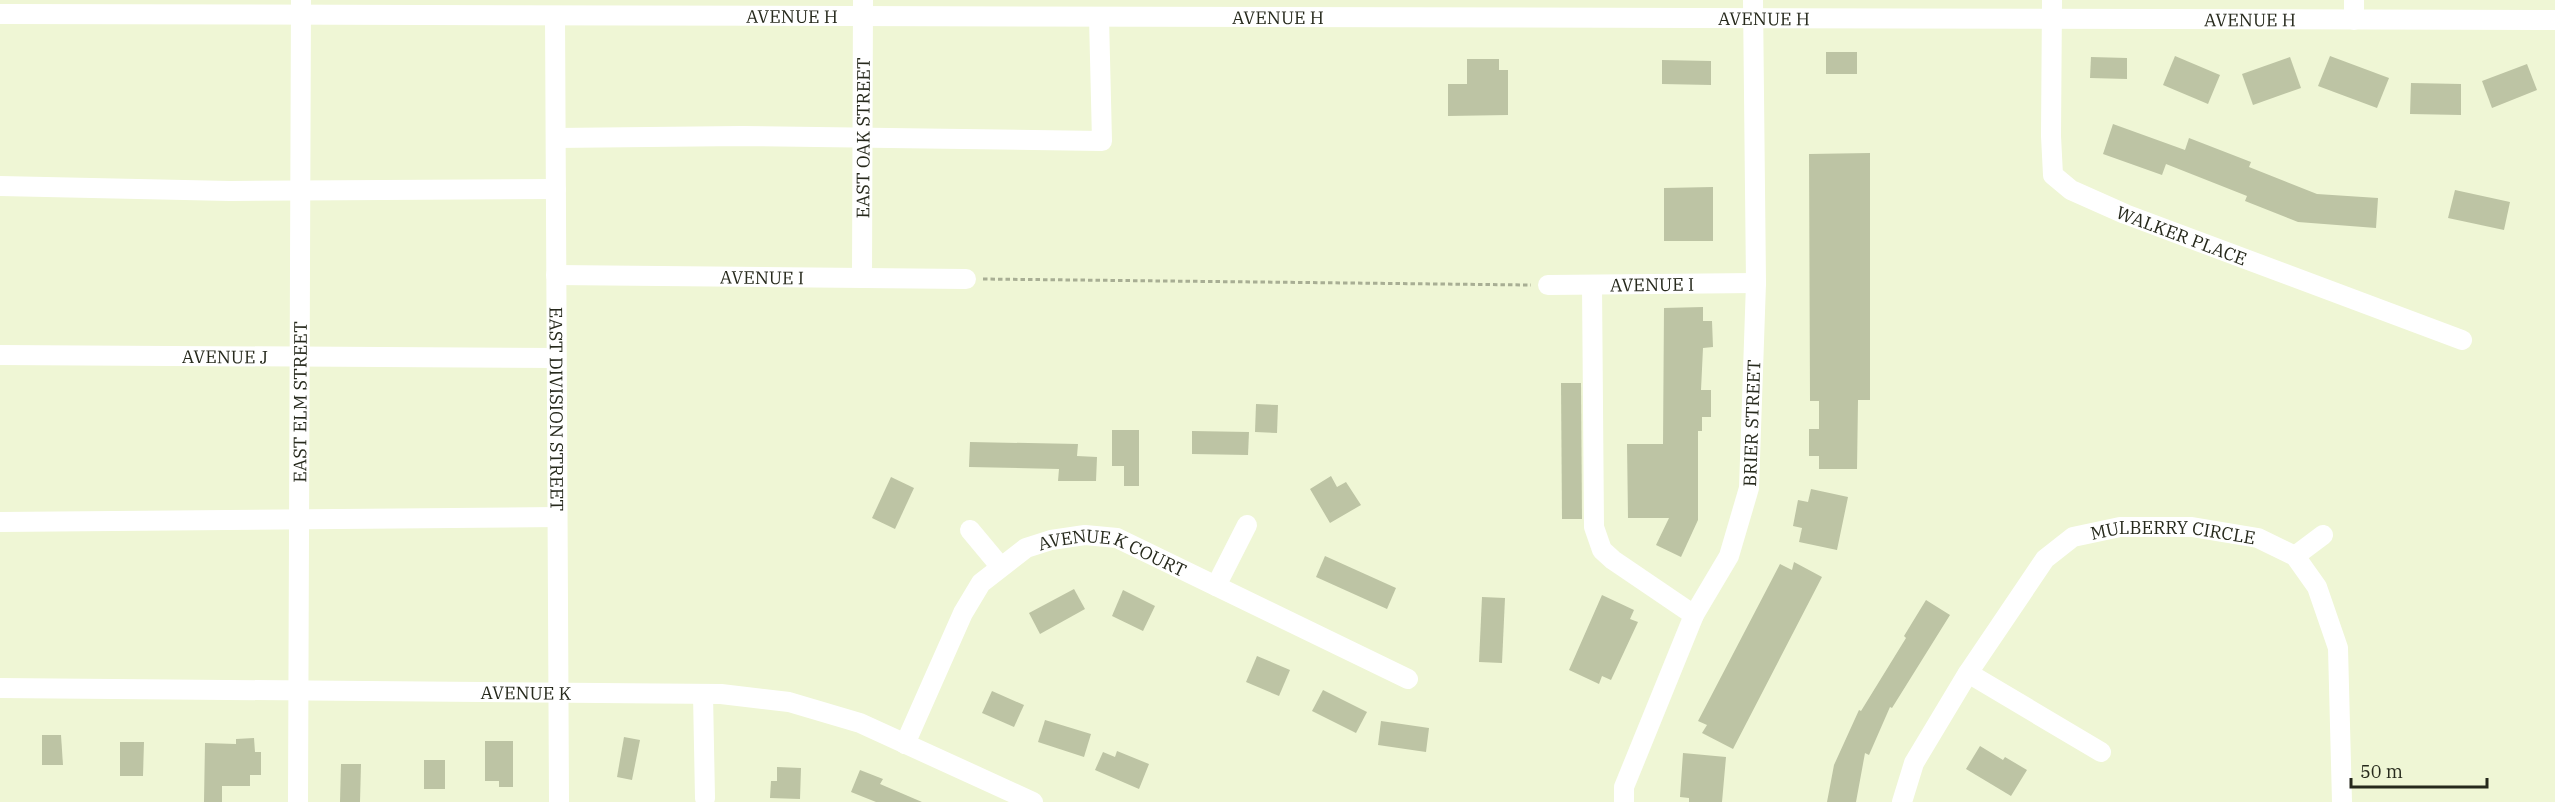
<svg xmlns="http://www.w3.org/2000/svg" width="2555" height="802" viewBox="0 0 2555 802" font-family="'IBM Plex Serif',serif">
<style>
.building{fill:#bdc4a4}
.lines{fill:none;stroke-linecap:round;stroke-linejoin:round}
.path{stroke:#a8ae94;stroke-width:3;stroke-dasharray:4.5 3;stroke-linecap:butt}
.minor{stroke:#fff;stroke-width:20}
.labels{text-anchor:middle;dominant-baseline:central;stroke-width:5;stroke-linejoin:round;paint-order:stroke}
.street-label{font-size:18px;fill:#26291c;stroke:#eff6d5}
</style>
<rect width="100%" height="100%" fill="#eff6d5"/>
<g class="building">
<rect x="1826" y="52" width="31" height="22"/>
<path d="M2175 56 2220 75 2208 104 2163 85Z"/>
<path d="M2330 56 2389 78 2377 108 2318 86Z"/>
<path d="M2091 57 2127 58V79L2090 78Z"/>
<path d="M2290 57 2301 88 2253 105 2242 74Z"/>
<path d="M1467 59H1499V70H1508V115L1448 116V84H1467Z"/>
<path d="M1662 60 1711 61V85L1662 84Z"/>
<path d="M2527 64 2537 90 2492 108 2482 81Z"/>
<path d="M2411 83 2461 84V115L2410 114Z"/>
<path d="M2113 124 2185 150 2189 138 2251 162 2249 167 2317 194 2378 198 2376 228 2298 222 2245 201 2247 196 2166 164 2162 175 2103 154Z"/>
<path d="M1870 153V400H1858L1857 469H1819V456H1809V429H1819V401H1810L1809 154Z"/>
<path d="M1713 187V241H1664V188Z"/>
<path d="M2455 190 2510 202 2504 230 2448 218Z"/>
<path d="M1703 307V321H1712L1713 347 1703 348 1701 390H1711V417H1702V431H1698V520L1681 557 1656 545 1669 518H1628L1627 444H1663L1664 308Z"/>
<path d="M1561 383H1581L1582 519H1562Z"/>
<path d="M1256 404 1278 405 1277 433 1255 432Z"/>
<path d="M1112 430H1139V486H1124V466H1112Z"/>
<path d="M1192 431 1249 432 1248 455 1192 454Z"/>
<path d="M970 442 1078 444 1077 456 1097 457 1096 481H1058L1059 469 969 467Z"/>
<path d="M1331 476 1337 487 1346 482 1361 505 1330 523 1310 489Z"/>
<path d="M891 477 914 488 895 529 872 518Z"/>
<path d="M1811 489 1848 497 1837 550 1799 542 1802 528 1793 526 1798 500 1808 502Z"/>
<path d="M1325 556 1396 588 1387 609 1316 577Z"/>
<path d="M1794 562 1822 577 1733 749 1702 733 1707 725 1698 721 1780 564 1792 570Z"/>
<path d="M1074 589 1085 609 1040 634 1029 613Z"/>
<path d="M1123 590 1155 606 1143 631 1112 616Z"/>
<path d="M1602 595 1634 610 1630 619 1638 622 1611 680 1602 676 1599 684 1569 670Z"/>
<path d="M1482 597 1505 598 1502 663 1479 662Z"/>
<path d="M1926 600 1950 615 1892 708 1890 707 1869 755 1865 753 1856 802H1827L1834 765 1859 710 1861 711 1906 638 1904 636Z"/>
<path d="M1257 656 1290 670 1279 696 1246 682Z"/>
<path d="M1323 690 1367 712 1356 733 1312 711Z"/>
<path d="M992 691 1024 705 1014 727 982 713Z"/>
<path d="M1045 720 1091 734 1084 757 1038 742Z"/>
<path d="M1381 721 1429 728 1426 752 1378 745Z"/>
<path d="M42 735H61L63 765H42Z"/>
<path d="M624 737 640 740 632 780 617 777Z"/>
<path d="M254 738 255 752H261V775H250V786H222V802H204L205 743 236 744V739Z"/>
<path d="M485 741H513V787H499V781H485Z"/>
<path d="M120 742H144L143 776H120Z"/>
<path d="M1980 746 2003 760 2005 757 2027 770 2011 796 1966 769Z"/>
<path d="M1117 751 1149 764 1139 789 1095 770 1103 752 1115 757Z"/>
<path d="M1683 753 1726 757 1722 802H1689V798L1680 797Z"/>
<rect x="424" y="760" width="21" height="29"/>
<path d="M341 764H361L360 802H340Z"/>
<path d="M777 767 801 768 800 799 770 798 771 781H777Z"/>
<path d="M860 770 883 779 880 784 922 802H876L851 792Z"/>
</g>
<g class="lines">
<path class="path" d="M983 279 1531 285"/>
<g class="minor">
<path id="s1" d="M2052 0 2051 136 2053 175 2071 190 2125 214 2462 340"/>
<path id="s2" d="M0 14 2555 20"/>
<path id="s3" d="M555 16 559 802"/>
<path d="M2354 20V0"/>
<path d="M556 138 742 136 1102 141 1099 17"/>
<path d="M0 186 230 191 556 189"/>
<path id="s4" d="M556 275 966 279"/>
<path id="s5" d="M862 278 863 0"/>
<path id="s6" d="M1548 285 1756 283"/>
<path d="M1592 285 1594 527 1602 550 1613 560 1694 615"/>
<path id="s7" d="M0 355 556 358"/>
<path d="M0 522 557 517"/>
<path d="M970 530 1000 566"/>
<path d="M2295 556 2323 535"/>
<path d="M1216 586 1247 525"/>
<path d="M1968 673 2101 752"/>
<path id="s8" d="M0 688 721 694 789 702 860 723 1033 802"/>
<path d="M703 694 705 798"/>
<path id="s9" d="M905 744 963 613 981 583 1026 548 1051 540 1085 535 1117 538 1408 679"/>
<path id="s10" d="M298 802 301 0"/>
<path id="s11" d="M1624 802V787L1694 615 1729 556 1749 488 1756 283 1753 0"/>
<path id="s12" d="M1902 802 1914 763 1968 673 2045 559 2073 537 2120 527H2192L2258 538 2295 556 2317 587 2338 648 2342 802"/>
</g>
</g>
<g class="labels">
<g class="street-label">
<text stroke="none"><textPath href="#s2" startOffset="792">AVENUE H</textPath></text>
<text stroke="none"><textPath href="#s2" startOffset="1278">AVENUE H</textPath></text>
<text stroke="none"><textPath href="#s2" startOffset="1764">AVENUE H</textPath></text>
<text stroke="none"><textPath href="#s2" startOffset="2250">AVENUE H</textPath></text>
<text stroke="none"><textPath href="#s5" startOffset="140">EAST OAK STREET</textPath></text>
<text stroke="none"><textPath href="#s1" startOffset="318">WALKER PLACE</textPath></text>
<text stroke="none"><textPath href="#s4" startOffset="206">AVENUE I</textPath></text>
<text stroke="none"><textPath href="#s6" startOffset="104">AVENUE I</textPath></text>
<text stroke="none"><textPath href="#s7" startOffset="225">AVENUE J</textPath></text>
<text stroke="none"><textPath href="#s10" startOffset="400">EAST ELM STREET</textPath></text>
<text stroke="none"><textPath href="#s3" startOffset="393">EAST DIVISION STREET</textPath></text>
<text stroke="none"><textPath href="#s11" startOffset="405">BRIER STREET</textPath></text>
<text stroke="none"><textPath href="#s12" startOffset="420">MULBERRY CIRCLE</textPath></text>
<text stroke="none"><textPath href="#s9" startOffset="326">AVENUE K COURT</textPath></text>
<text stroke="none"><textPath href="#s8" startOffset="526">AVENUE K</textPath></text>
</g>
</g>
<path d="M2351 778v9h136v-9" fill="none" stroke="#26291c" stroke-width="3"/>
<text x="2360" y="778" font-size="18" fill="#26291c" stroke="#eff6d5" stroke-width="4.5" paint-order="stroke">50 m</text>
</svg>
